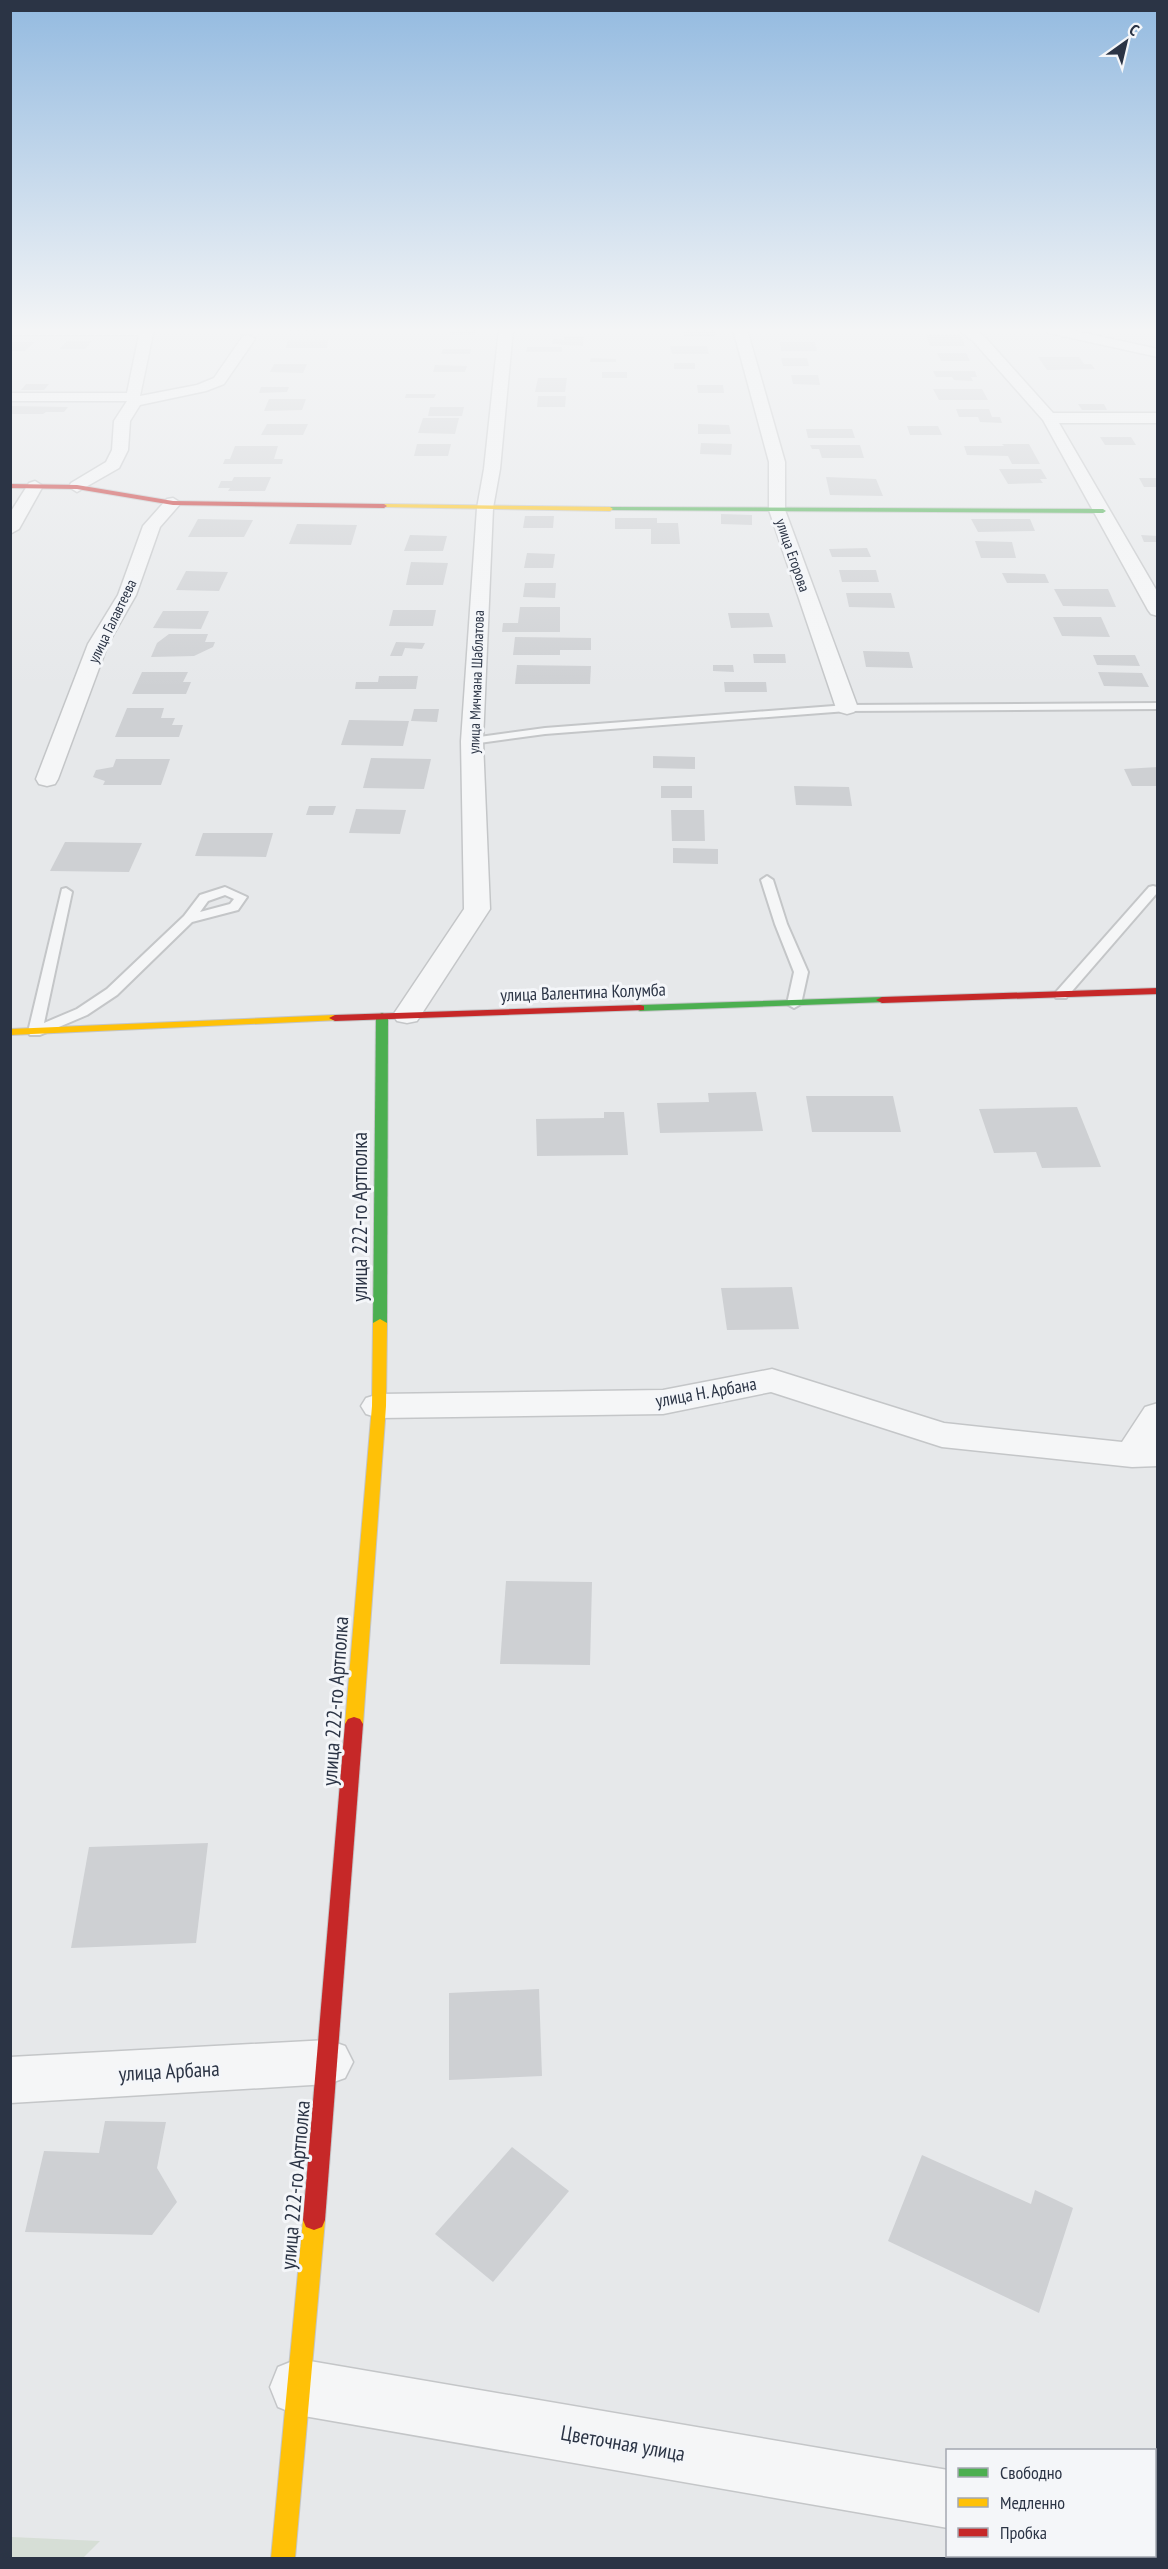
<svg xmlns="http://www.w3.org/2000/svg" width="1168" height="2569" viewBox="0 0 1168 2569" font-family="'PT Sans Narrow',sans-serif">
<style>
.green{fill:#d6ded6}
.building{fill:#ced0d3}
.lines{fill:none;stroke-linecap:round;stroke-linejoin:round}
.lane-casing{stroke:#c4c6c8;stroke-width:4}
.street-casing{stroke:#c4c6c8;stroke-width:3}
.fast-casing{stroke:#c4c6c8;stroke-width:2}
.slow-casing{stroke:#c4c6c8;stroke-width:2}
.jam-casing{stroke:#c4c6c8;stroke-width:2}
.lane{fill:#f5f6f7;fill-rule:evenodd}
.street{fill:#f5f6f7;fill-rule:evenodd}
.fast{fill:#4caf50;fill-rule:evenodd}
.slow{fill:#ffc107;fill-rule:evenodd}
.jam{fill:#c62828;fill-rule:evenodd}
.labels{text-anchor:middle;dominant-baseline:central;stroke-width:6;stroke-linejoin:round;paint-order:stroke}
.far-street-label{font-size:15px;fill:#2b3445;stroke:#f4f6f9}
.street-label{font-size:18px;fill:#2b3445;stroke:#f4f6f9}
.near-street-label{font-size:21px;fill:#2b3445;stroke:#f4f6f9}
</style>
<rect width="100%" height="100%" fill="#e6e8ea"/>
<path class="green" d="M11 2537 100 2541 83 2558H11Z"/>
<g class="building">
<path d="M288 329H322L321 331H287Z"/>
<path d="M451 329H476L475 335H449Z"/>
<path d="M683 329H714L715 336H684Z"/>
<path d="M926 335H961L965 346H930Z"/>
<path d="M564 337H584L583 346 552 344 553 339 564 340Z"/>
<path d="M288 340H328L327 348H286Z"/>
<path d="M67 341H92L85 349H60Z"/>
<path d="M10 342H34L25 351H10Z"/>
<path d="M780 342H815L817 351H781Z"/>
<path d="M670 346H707L709 354H672Z"/>
<path d="M527 347H562V352H526Z"/>
<path d="M443 349H471L470 354H441Z"/>
<path d="M937 353H966L970 361H941Z"/>
<path d="M1038 357H1079L1084 364H1091L1095 369 1047 370Z"/>
<path d="M591 358 616 359V362H590Z"/>
<path d="M781 358H807L809 366H783Z"/>
<rect x="674" y="363" width="21" height="6"/>
<path d="M274 364H307L303 373 270 372Z"/>
<path d="M435 365 467 366 465 372H433Z"/>
<path d="M933 371H975L977 377H971L973 381 954 380 952 377H936Z"/>
<rect x="602" y="372" width="25" height="6"/>
<path d="M791 375H818L820 385 793 384Z"/>
<path d="M538 378H567L565 392H535Z"/>
<path d="M26 384H49L44 390H21Z"/>
<path d="M697 385H723L724 393H698Z"/>
<path d="M261 387H289L287 392 259 393Z"/>
<path d="M933 389H982L988 400H939Z"/>
<path d="M406 394H436L434 398H405Z"/>
<path d="M538 396H566L565 407H537Z"/>
<path d="M269 399H306L302 410 264 411Z"/>
<path d="M1078 404H1104L1107 410H1082Z"/>
<path d="M10 406 68 407 64 412H46L43 414H11Z"/>
<path d="M430 407H464L462 416H428Z"/>
<path d="M956 409H989L992 417H1000L1002 423 980 422 978 417H959Z"/>
<path d="M423 418H459L455 434 418 433Z"/>
<path d="M267 424H308L303 435H261Z"/>
<path d="M698 424 729 425 731 434H698Z"/>
<path d="M907 426H938L942 435H910Z"/>
<path d="M806 429H852L855 438H808Z"/>
<path d="M1100 437H1131L1136 445H1105Z"/>
<path d="M701 443 732 444 731 455 700 454Z"/>
<path d="M417 444H451L448 456H414Z"/>
<path d="M1002 444H1029L1040 464H1012L1008 456 967 455 964 446H1004Z"/>
<path d="M810 445H860L864 458H822L819 449H812Z"/>
<path d="M235 446H278L274 459H283L282 464H223L225 459H230Z"/>
<path d="M999 469H1041L1047 479H1040L1043 483 1008 484Z"/>
<path d="M234 477H271L265 491H228L230 488H218L221 481H232Z"/>
<path d="M826 477 876 479 883 496 830 495Z"/>
<path d="M1139 478H1158V487H1144Z"/>
<path d="M721 514 752 515V525L721 524Z"/>
<path d="M525 516H554L553 528H523Z"/>
<path d="M615 518H657V523H678L680 544H651V529H615Z"/>
<path d="M198 519 253 520 244 537H188Z"/>
<path d="M971 519H1030L1035 531 978 532Z"/>
<path d="M297 524 357 525 351 545 289 544Z"/>
<path d="M410 535 447 536 443 551H404Z"/>
<path d="M1141 535 1158 536V542H1144Z"/>
<path d="M975 541 1012 542 1016 558H981Z"/>
<path d="M867 548 871 557H832L829 549Z"/>
<path d="M527 553 555 554 553 568H524Z"/>
<path d="M411 562 448 563 443 585H406Z"/>
<path d="M839 570H876L879 582H842Z"/>
<path d="M186 571 228 572 219 591 176 590Z"/>
<path d="M1002 573 1045 574 1049 583H1007Z"/>
<path d="M525 583H556L555 598 523 597Z"/>
<path d="M1054 589H1108L1116 607 1063 606Z"/>
<path d="M846 593H891L895 608 849 607Z"/>
<path d="M520 607H560V632H502L503 623H518Z"/>
<path d="M393 610H436L433 626H389Z"/>
<path d="M163 611H209L201 629 153 628Z"/>
<path d="M728 613H769L773 627 731 628Z"/>
<path d="M1053 617H1101L1110 637 1062 636Z"/>
<path d="M169 634H208L205 642H215L213 647 194 656 151 657 157 643Z"/>
<path d="M515 637 591 638V650H560V655H513Z"/>
<path d="M396 642 425 643 422 649 405 648 402 656H390Z"/>
<path d="M863 651 909 652 913 668 866 667Z"/>
<path d="M753 654H785L786 663H754Z"/>
<path d="M1093 655H1135L1140 666 1097 665Z"/>
<path d="M517 665 591 666 590 684H515Z"/>
<path d="M713 665H733L734 672 713 671Z"/>
<path d="M142 672H188L183 682H191L186 694H132Z"/>
<path d="M1098 672 1142 673 1149 687 1104 686Z"/>
<path d="M379 676H418L416 689H355L356 682H378Z"/>
<path d="M724 682H766L767 692H725Z"/>
<path d="M127 708H164L161 718H175L172 725H183L179 737H115Z"/>
<path d="M414 709H439L437 722 411 721Z"/>
<path d="M349 720 409 721 403 746 341 745Z"/>
<path d="M653 756 695 757V769L653 768Z"/>
<path d="M371 758 431 759 424 789 363 788Z"/>
<path d="M116 759H170L161 785H103L105 781 93 777 96 770 113 767Z"/>
<path d="M1158 767V786H1132L1124 769Z"/>
<rect x="661" y="786" width="31" height="12"/>
<path d="M794 786 849 787 852 806 796 805Z"/>
<path d="M309 806H336L333 815H306Z"/>
<path d="M356 809 406 810 400 834 349 833Z"/>
<path d="M671 810H704L705 841H672Z"/>
<path d="M203 833H273L266 857 195 856Z"/>
<path d="M65 842 142 843 129 872 50 871Z"/>
<path d="M673 848 718 849V864L673 863Z"/>
<path d="M756 1092 763 1131 660 1133 657 1103 709 1102 708 1093Z"/>
<path d="M806 1096H893L901 1132H812Z"/>
<path d="M1077 1107 1101 1167 1042 1168 1036 1152 994 1153 979 1109Z"/>
<path d="M604 1112H624L628 1155 537 1156 536 1119 604 1118Z"/>
<path d="M792 1287 799 1329 727 1330 721 1288Z"/>
<path d="M506 1581 592 1582 590 1665 500 1664Z"/>
<path d="M208 1843 196 1943 71 1948 89 1847Z"/>
<path d="M539 1989 542 2076 449 2080V1993Z"/>
<path d="M105 2121 166 2122 157 2168 177 2202 152 2235 25 2232 44 2151 99 2153Z"/>
<path d="M512 2147 569 2191 493 2282 435 2234Z"/>
<path d="M922 2155 1031 2204 1035 2190 1073 2208 1039 2313 888 2241Z"/>
</g>
<g class="lines">
<g class="lane-casing">
<g id="lane">
<path d="M1158 703V709L847 711 545 734 472 744 467 741 472 738 545 728 847 705Z"/>
<path d="M767 876 773 880 787 924 808 972 801 1004 794 1008 787 1004 794 972 775 924 761 880Z"/>
<path d="M1153 886 1157 887V893L1066 998H1056L1054 995 1056 992 1149 887Z"/>
<path d="M225 887 247 897 238 910 192 922 117 995 87 1015 40 1035H30L28 1032 62 889 66 888 72 892 44 1023 77 1009 107 989 184 916 200 895ZM225 895 234 899 230 904 200 912 208 901Z"/>
</g>
</g>
<g class="street-casing">
<g id="street">
<path d="M10 329H154L140 396 197 385 214 378 243 336 248 335 255 339 224 384 206 391 140 405 130 421 128 450 119 468 77 492 69 487 71 483 106 462 112 450 114 421 127 401H10V393H127L139 335H10Z"/>
<path d="M499 329H513L500 469 493 508 483 741 490 909 417 1021 407 1023 397 1021 393 1015 464 909 461 741 477 508 484 469Z"/>
<path d="M733 329H747L785 462V510L858 708 854 712 847 714 840 712 836 708 769 510V462Z"/>
<path d="M958 329H974L983 335 1053 413H1158V423H1059L1158 593V616L1151 614 1148 610 1043 420 973 341Z"/>
<path d="M1042 329H1066L1158 349V357L1049 333Z"/>
<path d="M35 481 43 486 19 529 10 534V513L29 483Z"/>
<path d="M173 498 181 503 160 527 136 595 108 644 58 779 55 784 47 786 39 784 36 779 88 644 118 595 143 526 167 499Z"/>
<path d="M772 1369 944 1423 1122 1442 1145 1407 1158 1403V1466L1132 1467 942 1447 771 1392 663 1414 379 1418 366 1414 361 1406 366 1398 379 1394 663 1390Z"/>
<path d="M328 2040 345 2046 353 2062 345 2078 328 2084 10 2103V2057Z"/>
<path d="M298 2359 948 2470V2528L298 2415 278 2407 270 2387 278 2367Z"/>
<path d="M1154 2505H1158V2558H1142L1135 2556H1154Z"/>
</g>
</g>
<g class="fast-casing">
<g id="fast">
<path d="M610 507 1103 509 1106 511 1103 513 608 510Z"/>
<path d="M882 997 886 998V1002L640 1011 634 1008 640 1005Z"/>
<path d="M382 1013 388 1016 387 1323 380 1327 373 1323 376 1016Z"/>
</g>
</g>
<g class="slow-casing">
<g id="slow">
<path d="M384 504 610 507 613 509 610 511 382 507Z"/>
<path d="M335 1015 341 1018 339 1020 10 1035V1029Z"/>
<path d="M380 1319 387 1323 386 1406 363 1724 360 1729 354 1731 348 1729 345 1724 372 1406 373 1323Z"/>
<path d="M314 2210 322 2213 325 2220 295 2558H271L303 2220 306 2213Z"/>
</g>
</g>
<g class="jam-casing">
<g id="jam">
<path d="M10 484 77 485 173 501 384 504 387 506 384 508 173 505 77 489 10 488Z"/>
<path d="M1158 988V994L882 1003 876 1000 882 997Z"/>
<path d="M640 1005 644 1006V1010L335 1021 329 1018 335 1015Z"/>
<path d="M354 1717 360 1719 363 1724 325 2220 322 2227 314 2230 306 2227 303 2220 345 1724 348 1719Z"/>
</g>
</g>
<use href="#lane" class="lane"/>
<use href="#street" class="street"/>
<use href="#fast" class="fast"/>
<use href="#slow" class="slow"/>
<use href="#jam" class="jam"/>
</g>
<linearGradient id="sky" x2="0" y2="1"><stop stop-color="#93bae0"/><stop offset="0.48" stop-color="#f4f5f6"/><stop offset="1" stop-color="#f4f5f6" stop-opacity="0"/></linearGradient>
<rect width="1168" height="688" fill="url(#sky)"/>
<g class="labels">
<g class="far-street-label">
<text transform="translate(793 555) rotate(71)">улица Егорова</text>
<text transform="translate(112 621) rotate(-64)">улица Галавтеева</text>
<text transform="translate(476 682) rotate(-88)">улица Мичмана Шаблатова</text>
</g>
<g class="street-label">
<text transform="translate(583 992) rotate(-2)">улица Валентина Колумба</text>
<text transform="translate(706 1392) rotate(-10)">улица Н. Арбана</text>
</g>
<g class="near-street-label">
<text transform="translate(359 1217) rotate(-90)">улица 222-го Артполка</text>
<text transform="translate(335 1701) rotate(-86)">улица 222-го Артполка</text>
<text transform="translate(169 2071) rotate(-3)">улица Арбана</text>
<text transform="translate(295 2185) rotate(-85)">улица 222-го Артполка</text>
<text transform="translate(623 2443) rotate(10)">Цветочная улица</text>
</g>
</g>
<rect width="1168" height="2569" fill="none" stroke="#2b3445" stroke-width="24"/>
<rect x="946" y="2449" width="210" height="108" fill="#f4f6f9" stroke="#a4a8b1" stroke-width="1.5"/>
<rect x="958" y="2468" width="30" height="9" fill="#4caf50" stroke="#a4a8b1" stroke-width="1.5"/>
<text x="1000" y="2479" font-size="18" fill="#2b3445">Свободно</text>
<rect x="958" y="2498" width="30" height="9" fill="#ffc107" stroke="#a4a8b1" stroke-width="1.5"/>
<text x="1000" y="2509" font-size="18" fill="#2b3445">Медленно</text>
<rect x="958" y="2528" width="30" height="9" fill="#c62828" stroke="#a4a8b1" stroke-width="1.5"/>
<text x="1000" y="2539" font-size="18" fill="#2b3445">Пробка</text>
<g transform="translate(1126 42) rotate(34)" stroke="#f4f6f9" stroke-width="4.5" paint-order="stroke">
<path d="M0-4.5L10 22L0 15L-10 22Z" fill="#2b3445"/>
<text y="-9" font-size="16" font-weight="bold" text-anchor="middle" fill="#2b3445">С</text>
</g>
</svg>
